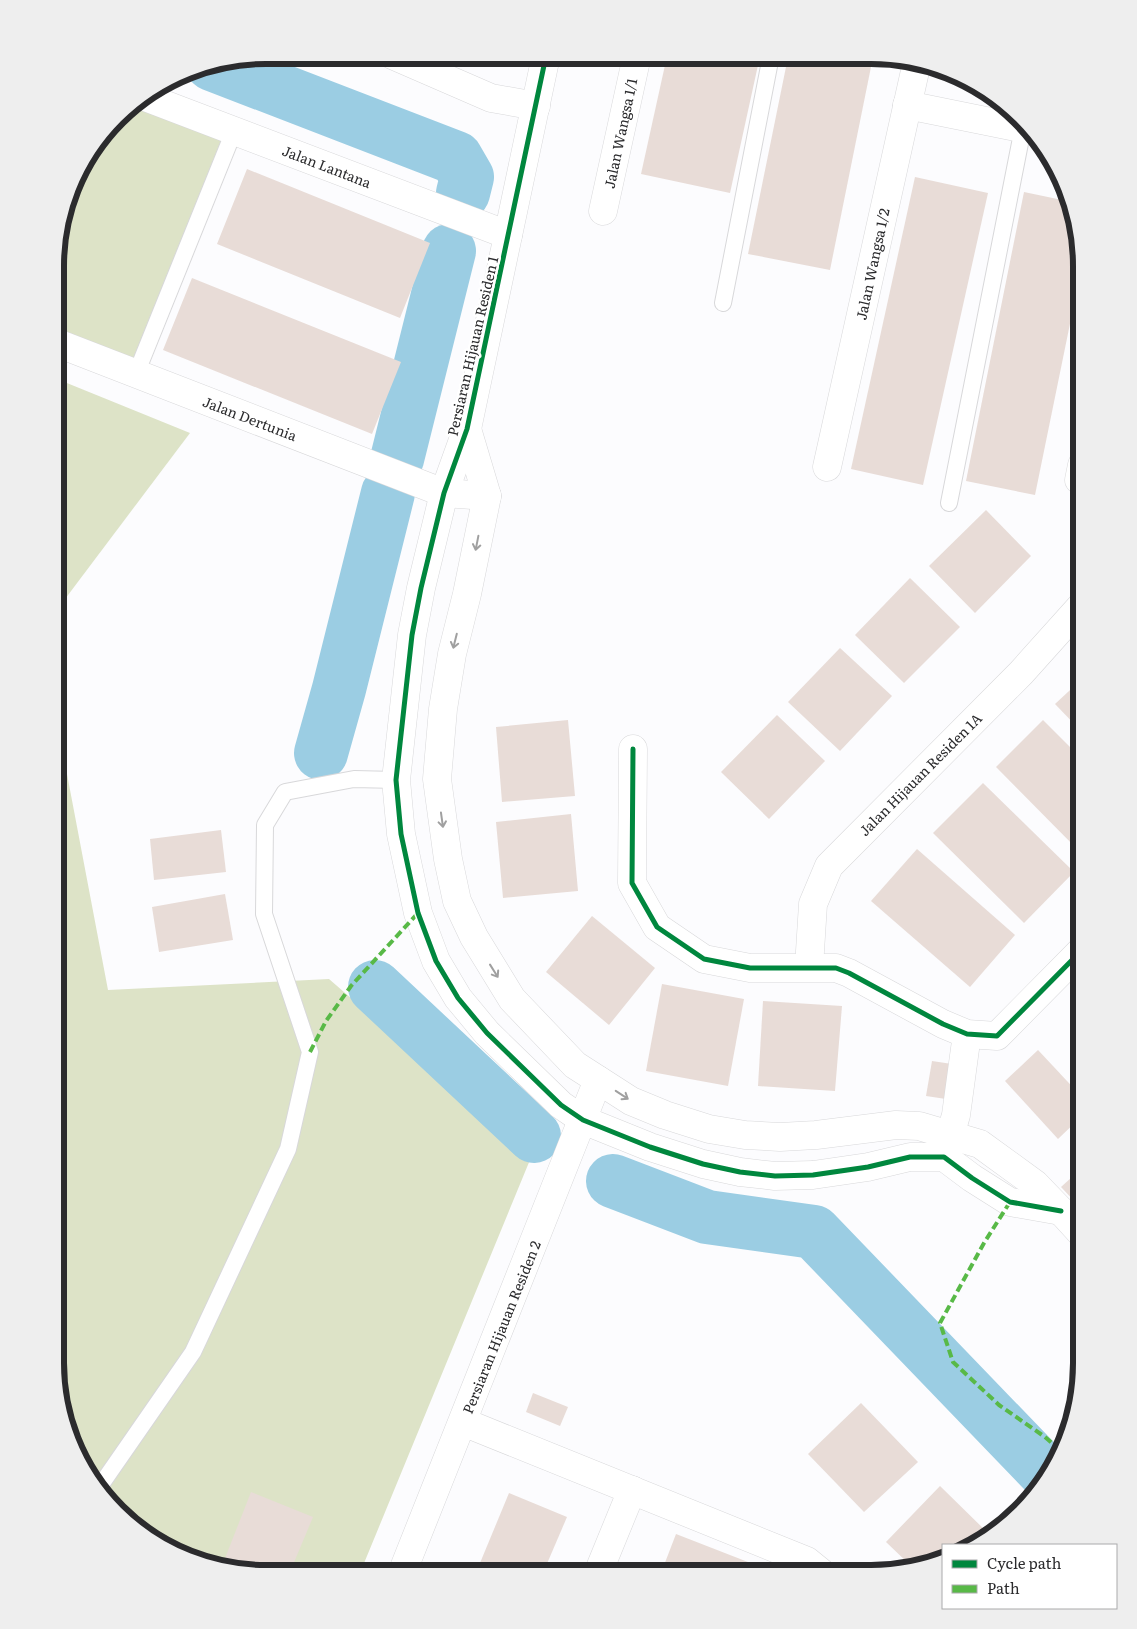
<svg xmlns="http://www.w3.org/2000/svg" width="1137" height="1629" viewBox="0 0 1137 1629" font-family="Literata,serif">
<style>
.green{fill:#dde3c7}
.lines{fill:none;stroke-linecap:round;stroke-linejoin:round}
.river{stroke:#9bcde3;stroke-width:54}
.building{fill:#e8dcd7}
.lane-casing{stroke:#d8d8da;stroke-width:18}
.street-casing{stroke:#d8d8da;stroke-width:29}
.secondary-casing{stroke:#d8d8da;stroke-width:29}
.lane{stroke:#fff;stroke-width:16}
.street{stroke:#fff;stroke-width:28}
.secondary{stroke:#fff;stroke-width:28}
.quiet{stroke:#58b947;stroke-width:4;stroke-dasharray:8 4;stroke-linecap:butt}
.cycleway-casing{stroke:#fff;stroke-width:8}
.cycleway{stroke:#00873e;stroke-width:5}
.oneway{stroke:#a0a0a0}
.labels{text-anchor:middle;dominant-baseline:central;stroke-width:5;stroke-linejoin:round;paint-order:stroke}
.street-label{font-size:14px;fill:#2b2b2d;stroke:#fff}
.rim{fill:none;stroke:#2b2b2d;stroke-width:6}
</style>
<rect width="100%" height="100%" fill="#fcfcfe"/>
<g class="green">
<path d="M133 103 223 139 133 361 57 332V238L83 161 127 107Z"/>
<path d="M57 379 190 433 59 607H56Z"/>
<path d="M67 774 108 990 329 979 532 1155 360 1573 238 1572 148 1538 107 1502 77 1456 55 1363 56 775Z"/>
</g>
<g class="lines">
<g class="river">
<path d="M212 64 456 158 467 177 463 193"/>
<path d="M397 459 449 251"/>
<path d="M321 753 339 689 388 493"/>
<path d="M375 987 534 1136"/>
<path d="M613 1181 707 1217 814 1232 1049 1476"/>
</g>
</g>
<g class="building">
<path d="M667 56H760L730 193 641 174Z"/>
<path d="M788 57H873L830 270 748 254Z"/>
<path d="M941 68 952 71 969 81 939 75Z"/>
<path d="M247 169 430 243 400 318 217 244Z"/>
<path d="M915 177 988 193 923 485 851 469Z"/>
<path d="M1024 192 1067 201 1082 265 1035 495 966 481Z"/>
<path d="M192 278 401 362 372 434 163 350Z"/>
<path d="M986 510 1031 556 975 613 929 566Z"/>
<path d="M910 578 960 627 904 683 855 635Z"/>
<path d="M840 648 892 696 840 751 788 702Z"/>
<path d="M1082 679V732L1055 704Z"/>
<path d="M777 715 825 761 769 819 721 772Z"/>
<path d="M568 720 575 796 502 802 496 727Z"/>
<path d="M1043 720 1082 759V854L996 767Z"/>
<path d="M983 783 1074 872 1024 923 933 833Z"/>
<path d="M571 814 578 891 503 898 496 822Z"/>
<path d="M221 830 226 872 154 880 150 839Z"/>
<path d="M917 849 1015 935 970 987 871 901Z"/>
<path d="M225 894 233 940 159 952 152 907Z"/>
<path d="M592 916 655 968 609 1025 546 972Z"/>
<path d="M662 984 744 999 728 1086 646 1071Z"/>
<path d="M763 1001 842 1006 835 1091 758 1086Z"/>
<path d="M1038 1050 1082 1097V1116L1058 1139 1005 1081Z"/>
<path d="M932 1061 952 1064 946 1099 926 1096Z"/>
<path d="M1072 1177 1082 1188V1200L1077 1204 1061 1187Z"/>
<path d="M533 1393 568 1407 560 1426 526 1412Z"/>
<path d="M861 1403 918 1462 864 1512 808 1454Z"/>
<path d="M940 1486 990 1535 975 1545H943V1557L910 1565 886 1542Z"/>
<path d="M251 1492 313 1517 290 1572H238L222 1566Z"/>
<path d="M509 1493 567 1517 543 1573H503L480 1563Z"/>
<path d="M676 1534 771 1571 770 1574 661 1573Z"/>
</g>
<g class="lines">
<g class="lane-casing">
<g id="lane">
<path d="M723 303 771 56"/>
<path d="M136 374 234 131"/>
<path d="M949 503 1023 128"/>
<path d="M98 1489 193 1352 288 1149 310 1052 264 914 265 825 285 792 354 779 396 780"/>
</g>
</g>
<g class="street-casing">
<g id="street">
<path d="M392 55 491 98 536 106"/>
<path d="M145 97 508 235"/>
<path d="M907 105 1025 129"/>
<path d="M603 211 637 56"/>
<path d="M57 343 444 493 487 496"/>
<path d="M827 467 917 62"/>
<path d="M1079 480 1082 465"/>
<path d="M633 749 632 883 657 927 704 959 750 968H836L849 973 943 1024 967 1034 997 1036 1082 950"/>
<path d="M809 967 813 904 829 866 1021 673 1082 605"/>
<path d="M944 1157 956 1115 967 1034"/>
<path d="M1061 1211 1082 1234"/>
<path d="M463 1422 807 1561 823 1574"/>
<path d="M402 1573 598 1080"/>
<path d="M598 1573 632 1490"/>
</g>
</g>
<g class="secondary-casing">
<g id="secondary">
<path d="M546 56 467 429 444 493 421 588 412 635 396 780 401 834 418 913 436 961 458 998 487 1033 561 1105 583 1120 650 1147 703 1164 740 1172 775 1176 813 1175 868 1167 910 1157H944L972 1178 1010 1202 1061 1211"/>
<path d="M467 429 487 496 467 594 452 654 443 709 437 779 448 859 457 901 474 937 512 999 575 1065 631 1101 665 1115 709 1129 745 1135 780 1137 816 1135 896 1125 919 1126 980 1144 1035 1184 1061 1211"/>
</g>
</g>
<use href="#lane" class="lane"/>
<use href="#street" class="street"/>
<use href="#secondary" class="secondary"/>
<g class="quiet">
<path d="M310 1052 326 1021 351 986 418 913"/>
<path d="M1010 1202 984 1243 940 1323 953 1362 999 1405 1045 1437 1061 1451"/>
</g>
<g class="cycleway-casing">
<g id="cycleway">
<path d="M546 56 467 429 444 493 421 588 412 635 396 780 401 834 418 913 436 961 458 998 487 1033 561 1105 583 1120 650 1147 703 1164 740 1172 775 1176 813 1175 868 1167 910 1157H944L972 1178 1010 1202 1061 1211"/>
<path d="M633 749 632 883 657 927 704 959 750 968H836L849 973 943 1024 967 1034 997 1036 1082 950"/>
</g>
</g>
<use href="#cycleway" class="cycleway"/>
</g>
<defs><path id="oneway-shaft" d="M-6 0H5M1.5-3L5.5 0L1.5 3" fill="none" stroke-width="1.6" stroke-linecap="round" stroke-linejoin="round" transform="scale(1.25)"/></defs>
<g class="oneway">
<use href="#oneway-shaft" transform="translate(477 543) rotate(101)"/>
<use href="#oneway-shaft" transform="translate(455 641) rotate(104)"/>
<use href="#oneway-shaft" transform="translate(442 820) rotate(82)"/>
<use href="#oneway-shaft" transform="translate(494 971) rotate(58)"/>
<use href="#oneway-shaft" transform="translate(622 1095) rotate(33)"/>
</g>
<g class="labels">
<g class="street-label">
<text transform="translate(620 133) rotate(-78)">Jalan Wangsa 1/1</text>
<text transform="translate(327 166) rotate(21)">Jalan Lantana</text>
<text transform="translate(872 264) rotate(-78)">Jalan Wangsa 1/2</text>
<text transform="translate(472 346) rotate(-77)">Persiaran Hijauan Residen 1</text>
<text transform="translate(250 418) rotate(21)">Jalan Dertunia</text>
<text transform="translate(920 774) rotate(-45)">Jalan Hijauan Residen 1A</text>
<text transform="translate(501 1327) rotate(-68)">Persiaran Hijauan Residen 2</text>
</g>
</g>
<path d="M0 0H1137V1629H0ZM266 64H871A202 202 0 0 1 1073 266V1363A202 202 0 0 1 871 1565H266A202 202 0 0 1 64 1363V266A202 202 0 0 1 266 64Z" fill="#eee" fill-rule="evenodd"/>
<path class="rim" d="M266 64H871A202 202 0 0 1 1073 266V1363A202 202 0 0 1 871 1565H266A202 202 0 0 1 64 1363V266A202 202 0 0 1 266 64Z"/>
<rect x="942" y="1544" width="175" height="65" fill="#ffffff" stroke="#aaaaab"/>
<rect x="952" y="1560" width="25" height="8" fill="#00873e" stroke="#aaaaab"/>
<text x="987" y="1569" font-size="15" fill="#2b2b2d">Cycle path</text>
<rect x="952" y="1585" width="25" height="8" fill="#58b947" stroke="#aaaaab"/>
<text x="987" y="1594" font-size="15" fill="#2b2b2d">Path</text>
</svg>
